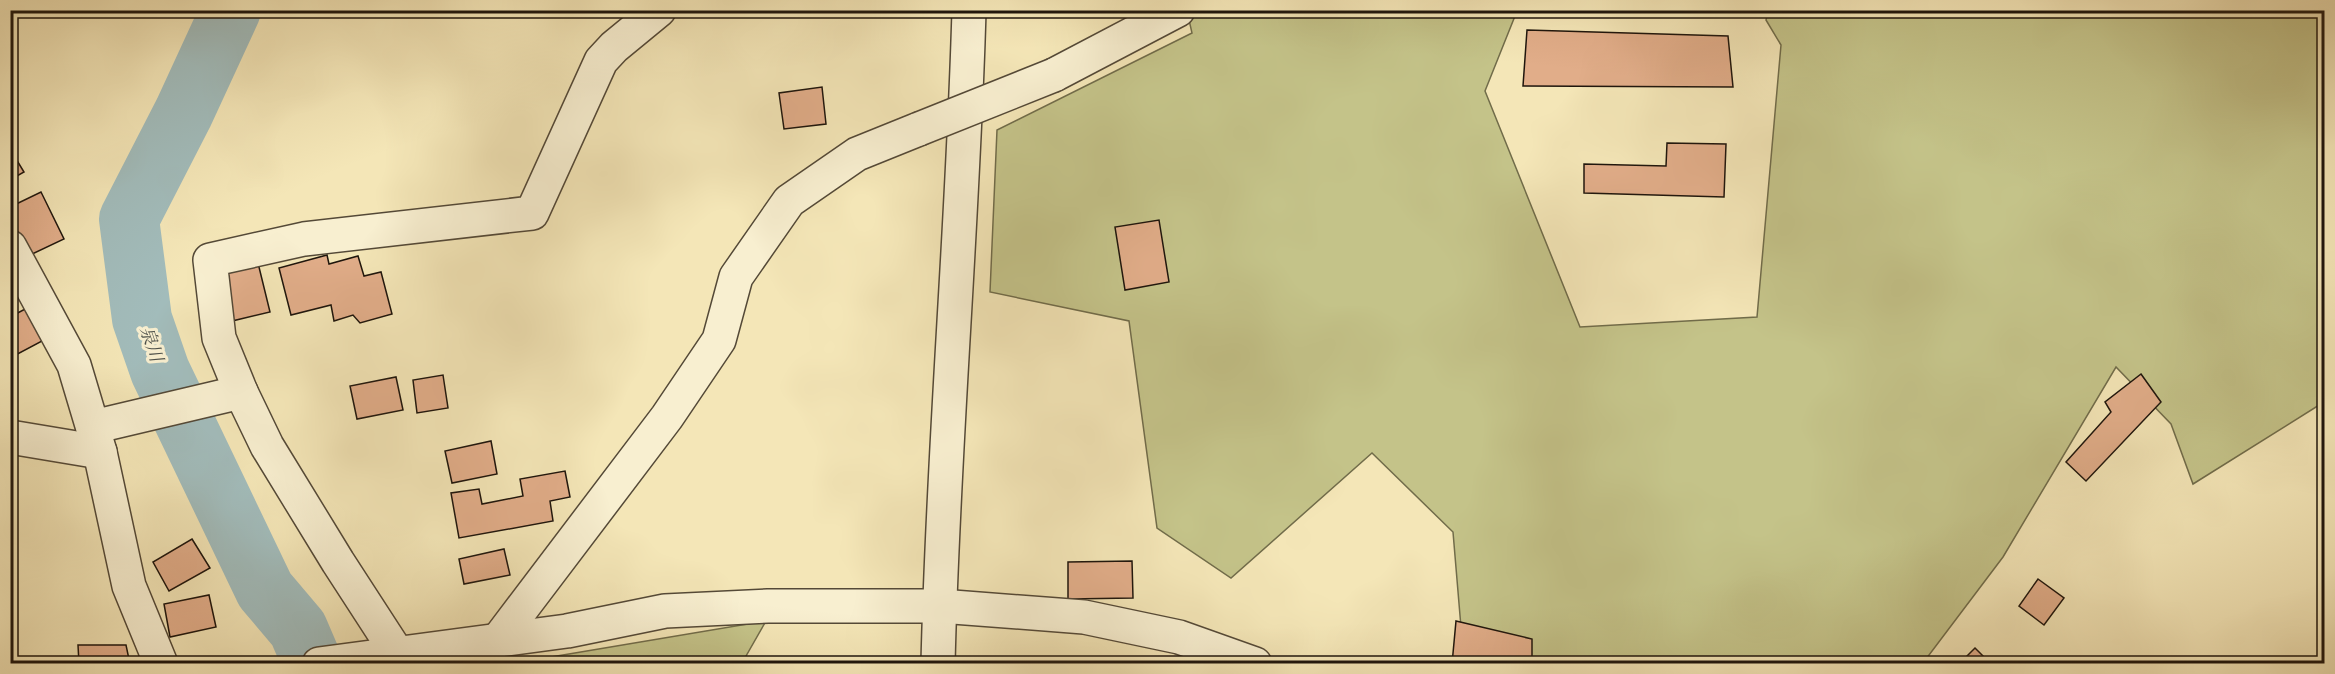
<svg xmlns="http://www.w3.org/2000/svg" width="2335" height="674" viewBox="0 0 2335 674" font-family="'IM FELL French Canon','Noto Serif JP',serif">
<style>
.green{fill:#c4c389;stroke:#716c4a;stroke-width:1.5}
.lines{fill:none;stroke-linecap:round;stroke-linejoin:round}
.river{stroke:#a2bcbb;stroke-width:60}
.building{fill:#e1ad89;stroke:#1e150c;stroke-width:1.5}
.minor-casing{stroke:#544937;stroke-width:36}
.minor{stroke:#f8efd0;stroke-width:33}
.minor-bridge-casing{stroke:#544937;stroke-width:36;stroke-linecap:butt}
.minor-bridge{stroke:#f8efd0;stroke-width:33}
.labels{text-anchor:middle;dominant-baseline:central;stroke-width:6;stroke-linejoin:round;paint-order:stroke}
.water-label{font-size:18px;font-style:italic;fill:#4c4f49;stroke:#f8efd0}
</style>
<rect width="100%" height="100%" fill="#f4e6b7"/>
<filter id="stains"><feTurbulence type="fractalNoise" baseFrequency=".00333" numOctaves="4"/><feColorMatrix values="0 0 0 0 .2 0 0 0 0 .09 0 0 0 0 .02 0 0 0 .5 -.17"/></filter>
<radialGradient id="worn" r=".72"><stop offset=".6" stop-color="#630" stop-opacity="0"/><stop offset="1" stop-color="#630" stop-opacity=".3"/></radialGradient>
<g class="green">
<path d="M1187 11H1517L1485 91 1580 327 1757 317 1781 45 1766 20 1768 11H2324V402L2193 484 2171 424 2116 367 2003 557 1923 663H1464L1453 532 1372 453 1231 578 1157 528 1129 321 990 292 997 130 1192 33Z"/>
<path d="M766 621 742 663 497 664 545 658Z"/>
</g>
<g class="lines">
<path class="river" d="M231 10 184 112 129 219 142 319 160 371 265 590 298 629 313 664"/>
</g>
<g class="building">
<path d="M1527 30 1728 36 1733 87 1523 86Z"/>
<path d="M822 87 826 124 784 129 779 93Z"/>
<path d="M1667 143 1726 144 1724 197 1584 193V164L1666 166Z"/>
<path d="M10 149 24 172 10 180Z"/>
<path d="M41 192 64 239 28 256 10 220V207Z"/>
<path d="M1159 220 1169 282 1125 290 1115 227Z"/>
<path d="M327 255 329 264 358 256 364 276 381 272 392 314 360 323 353 315 334 321 331 305 291 315 279 268Z"/>
<path d="M258 263 270 312 232 321 220 272Z"/>
<path d="M27 308 44 340 10 358V317Z"/>
<path d="M2141 374 2161 402 2086 481 2066 462 2111 412 2105 402Z"/>
<path d="M443 375 448 408 417 413 413 380Z"/>
<path d="M396 377 403 410 357 419 350 386Z"/>
<path d="M491 441 497 474 452 483 445 451Z"/>
<path d="M565 471 570 497 550 501 553 521 459 538 451 493 479 489 482 504 523 496 520 479Z"/>
<path d="M192 539 210 568 169 591 153 562Z"/>
<path d="M504 549 510 575 464 584 459 559Z"/>
<path d="M1132 561 1133 598 1068 599V562Z"/>
<path d="M2038 579 2064 598 2044 625 2019 606Z"/>
<path d="M209 595 216 627 170 637 164 604Z"/>
<path d="M1456 621 1532 639V664H1452Z"/>
<path d="M78 645H126L130 664H79Z"/>
<path d="M1975 648 1991 664H1959Z"/>
</g>
<g class="lines">
<g class="minor-casing">
<g id="minor">
<path d="M1054 75 1178 10"/>
<path d="M10 247 74 365 100 452 129 586 161 664"/>
<path d="M93 427 241 392"/>
<path d="M10 437 100 452"/>
<path d="M498 640 667 417 719 340 736 277 789 201 857 154 919 129"/>
<path d="M397 653 338 562 267 446 241 392 219 338 210 260 304 239 532 213 601 61 614 47 659 10"/>
<path d="M319 664 567 631 665 611 768 606H940L1084 617 1179 637 1255 664"/>
<path d="M938 664C943 446 963 228 969 10"/>
</g>
</g>
<use href="#minor" class="minor"/>
<g class="minor-bridge-casing">
<path id="minor-bridge" d="M919 129 1054 75"/>
</g>
<use href="#minor-bridge" class="minor-bridge"/>
</g>
<g class="labels">
<g class="water-label">
<text transform="translate(151 344) rotate(71)">泉川</text>
</g>
</g>
<rect width="2335" height="674" fill="none" stroke="#f4e6b7" stroke-width="36"/>
<rect x="12" y="12" width="2311" height="650" fill="none" stroke="#1e150c" stroke-width="3"/>
<rect x="18" y="18" width="2299" height="638" fill="none" stroke="#1e150c" stroke-width="1.5"/>
<rect width="100%" height="100%" filter="url(#stains)"/>
<rect width="100%" height="100%" fill="url(#worn)"/>
</svg>
